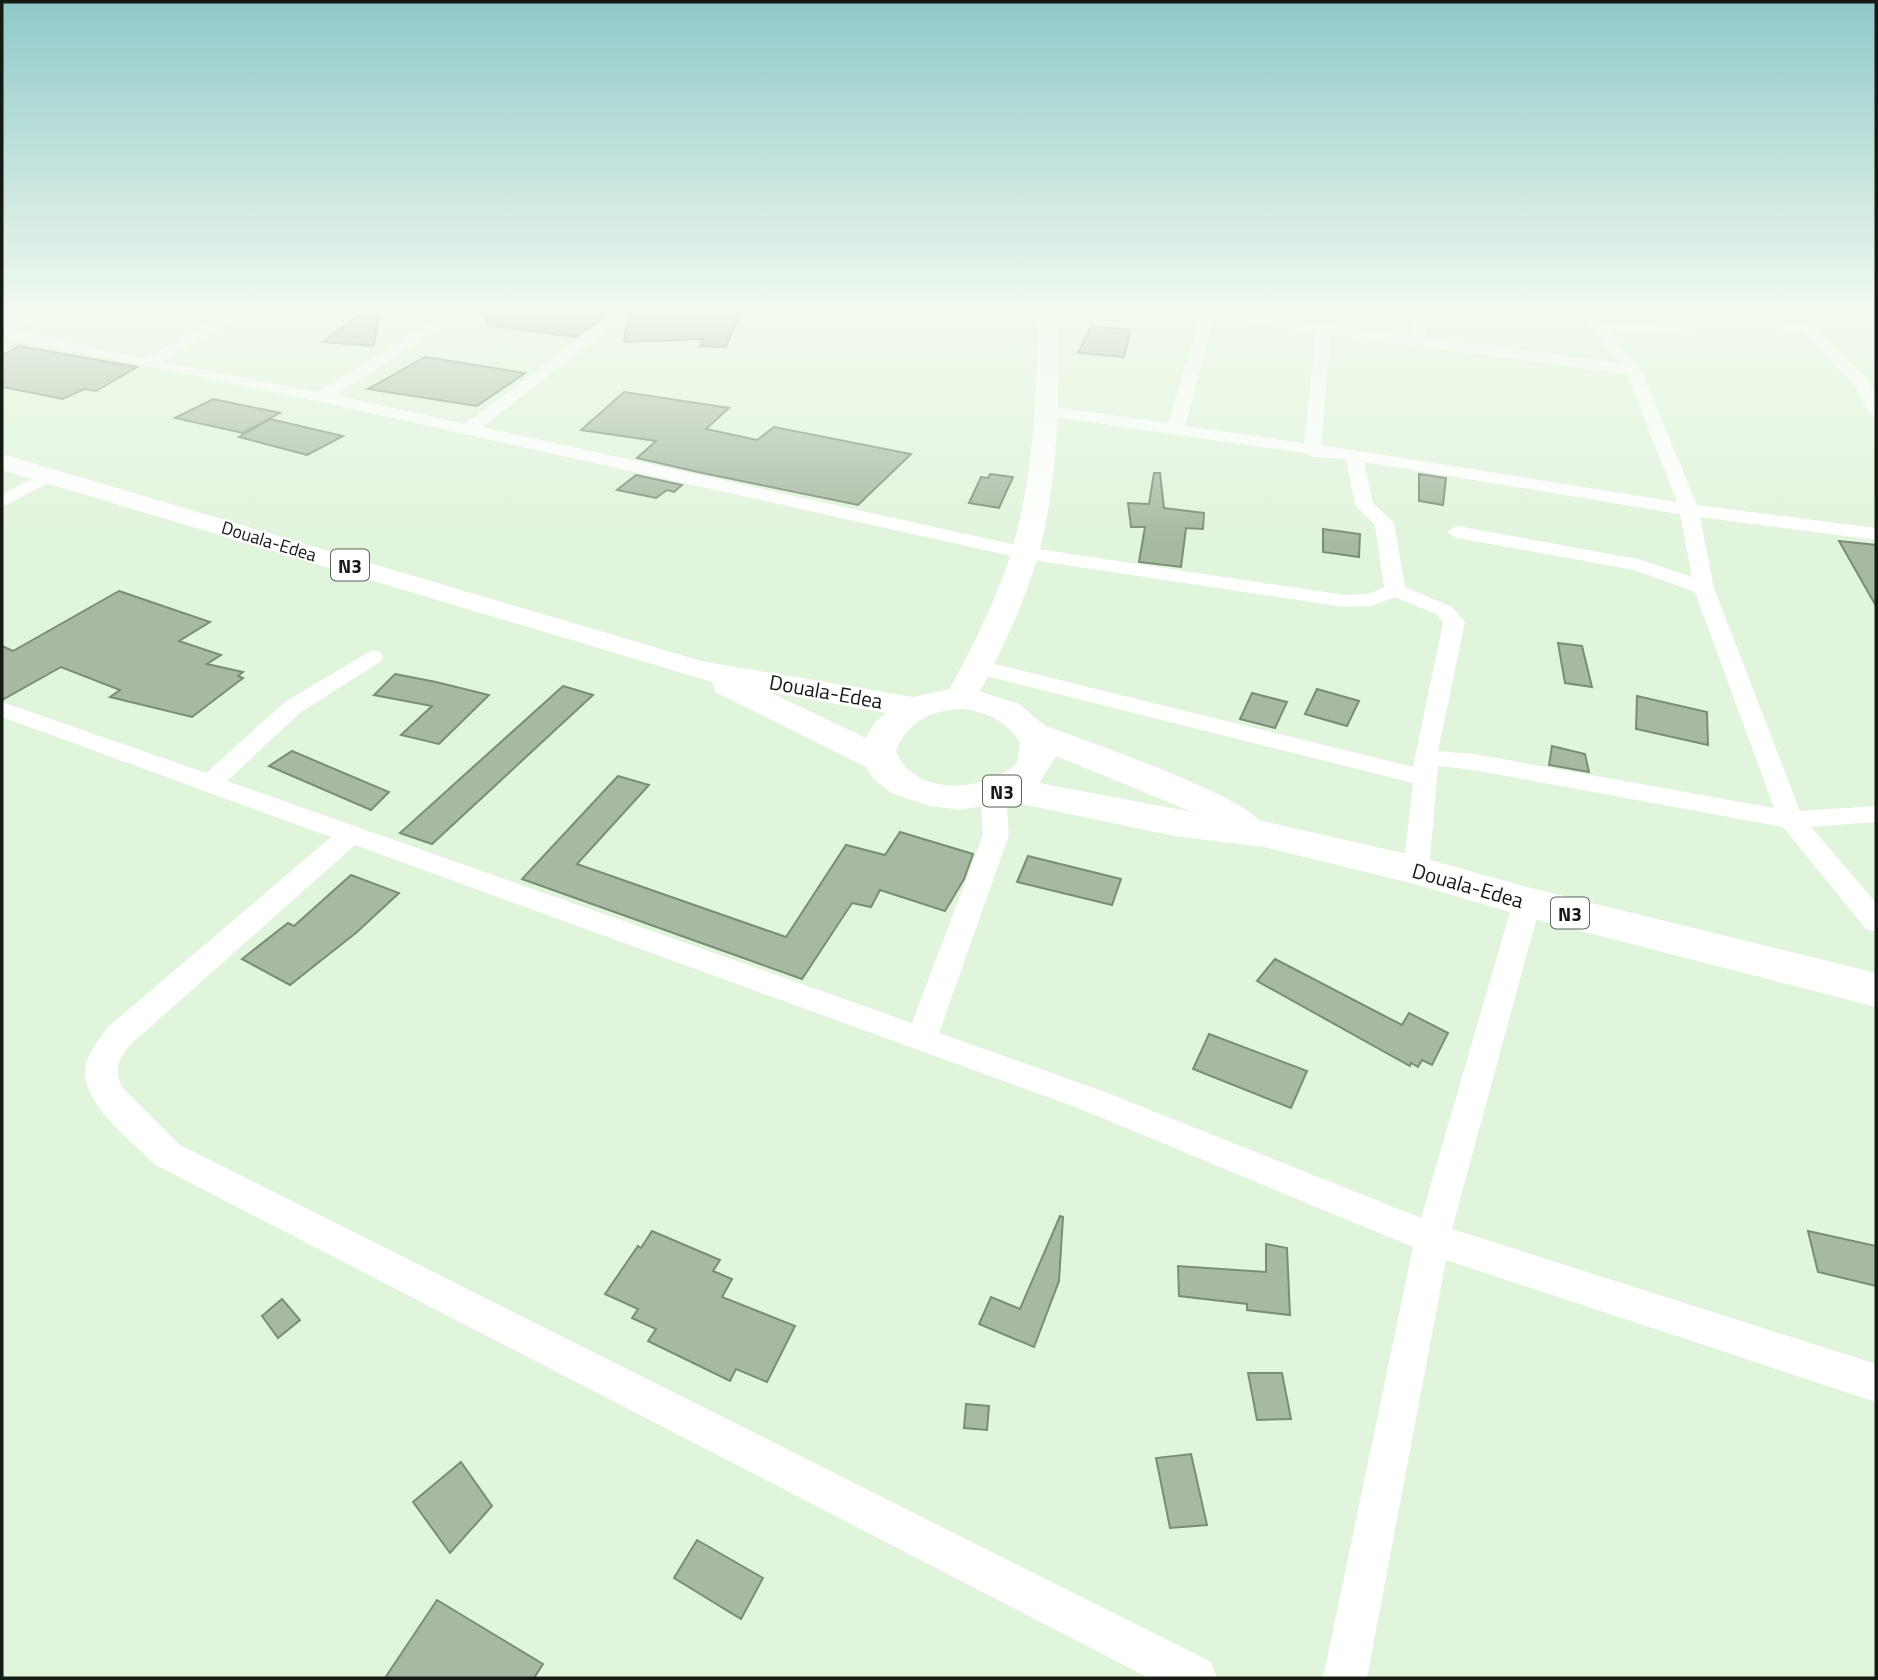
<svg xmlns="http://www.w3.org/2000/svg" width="1878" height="1680" viewBox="0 0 1878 1680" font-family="'Titillium Web',sans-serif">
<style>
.building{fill:#a7b9a2;stroke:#7b8d77;stroke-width:2}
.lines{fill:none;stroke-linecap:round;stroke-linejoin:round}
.street{fill:#fff;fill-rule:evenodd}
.secondary{fill:#fff;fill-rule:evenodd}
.highway{fill:#fff;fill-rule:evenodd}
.labels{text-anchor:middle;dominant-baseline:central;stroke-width:5;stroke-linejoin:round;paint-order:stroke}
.far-street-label{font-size:18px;fill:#141b13;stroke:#fff}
.shield{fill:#fff;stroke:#5a5f5a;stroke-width:2}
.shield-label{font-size:19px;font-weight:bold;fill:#141b13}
.street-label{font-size:21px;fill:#141b13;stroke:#fff}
</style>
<rect width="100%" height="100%" fill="#e1f4dc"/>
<g class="building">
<path d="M488 307 562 313 569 307H609L599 315H606L576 337 486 325Z"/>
<path d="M740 311 726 347 700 346 703 339 624 342 628 318 633 314Z"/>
<path d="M363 312 379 314 374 346 323 342Z"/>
<path d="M1091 326 1131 330 1124 357 1078 353Z"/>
<path d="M19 346 137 367 96 391 84 389 63 399 2 387V356Z"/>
<path d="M425 357 525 373 477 406 368 389Z"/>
<path d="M624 392 729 408 706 429 757 440 774 427 911 454 858 505 698 472 637 458 656 441 581 430Z"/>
<path d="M213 399 280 413 243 433 175 418Z"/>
<path d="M270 419 343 436 307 455 239 437Z"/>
<path d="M1154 473H1160L1164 508 1204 513 1203 529 1186 528 1181 567 1139 562 1145 527H1131L1128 503 1149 504Z"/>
<path d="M990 474 1013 477 999 508 969 503 981 477 988 478Z"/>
<path d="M1419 474 1446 478 1443 505 1419 501Z"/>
<path d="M636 475 682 485 674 492 667 490 656 498 617 490Z"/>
<path d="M1323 529 1360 534 1359 557 1323 552Z"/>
<path d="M1839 541 1876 545V606Z"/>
<path d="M119 591 210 622 179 641 221 655 207 664 243 672 238 676 243 678 192 717 110 697 120 690 61 667 2 700V646L13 651Z"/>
<path d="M1558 643 1582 646 1592 687 1565 683Z"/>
<path d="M395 674 436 682 489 695 439 744 401 735 432 706 374 695Z"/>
<path d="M563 686 593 695 432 844 400 833Z"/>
<path d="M1317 689 1359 701 1347 726 1305 714Z"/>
<path d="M1252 693 1287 702 1275 728 1240 719Z"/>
<path d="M1637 696 1707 712 1708 745 1636 729Z"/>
<path d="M1552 746 1585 754 1589 772 1549 765Z"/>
<path d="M292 751 389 792 371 810 269 766Z"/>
<path d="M618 776 649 785 577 864 786 937 846 845 885 855 900 832 973 854 964 879 945 911 880 890 871 907 852 903 802 979 522 879Z"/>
<path d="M1028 856 1121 879 1112 905 1017 882Z"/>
<path d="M351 875 399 893 357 932 290 985 242 959 288 923 294 926Z"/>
<path d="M1275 959 1402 1025 1409 1013 1448 1033 1432 1065 1422 1060 1418 1067 1411 1063 1410 1066 1257 981Z"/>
<path d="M1209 1034 1307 1071 1291 1108 1193 1069Z"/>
<path d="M1060 1216 1063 1217 1059 1281 1034 1347 979 1324 991 1297 1020 1309Z"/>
<path d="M652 1231 720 1260 713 1271 732 1279 722 1297 795 1326 767 1382 736 1369 730 1381 648 1341 656 1329 632 1318 638 1309 605 1294 638 1246 641 1248Z"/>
<path d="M1808 1231 1876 1246V1286L1818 1272Z"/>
<path d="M1266 1244 1287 1248 1290 1315 1247 1310V1304L1179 1296 1178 1266 1266 1272Z"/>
<path d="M282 1299 300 1320 278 1338 262 1316Z"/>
<path d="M1248 1373H1282L1291 1419 1257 1420Z"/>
<path d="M966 1404 989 1406 987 1430 964 1428Z"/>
<path d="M1191 1454 1207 1525 1170 1528 1156 1458Z"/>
<path d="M461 1462 492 1506 450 1553 413 1502Z"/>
<path d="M697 1540 763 1578 741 1619 674 1578Z"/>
<path d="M437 1600 543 1664 534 1678H385Z"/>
</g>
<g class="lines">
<g class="street">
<path d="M42 307H62L15 330 145 359 237 307H255L162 362 318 392 456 307H474L335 395 465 424 621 307H638L482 427 1025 547 1344 595 1368 594 1384 587 1375 525 1355 505 1346 459 1312 457 1304 453 1047 416 1039 411 1047 406 1168 423 1200 316 1160 307 1208 308 1411 336V307H1425L1426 338 1619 363 1574 307H1589L1602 323 1757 318 1811 325 1868 380 1876 396V417L1868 412 1855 385 1802 332 1757 326 1610 332 1641 370 1697 505 1876 528V540L1700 517 1714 588 1800 811 1876 806V822L1811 827 1876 903V932L1866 929 1783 827 1474 770 1438 766 1429 870 1426 877 1416 879 1406 877 1403 870 1413 783 970 672 967 667 978 660 1413 767 1443 623 1438 615 1395 597 1371 606 1344 607 1025 559 321 402 2 336V326ZM1214 318 1316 332 1304 443 1185 426ZM1331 334 1627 374 1677 502 1321 445ZM1364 462 1680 514 1692 577 1638 559 1457 526 1447 532 1457 538 1634 570 1695 592 1774 808 1474 754 1438 751 1465 622 1452 607 1405 587 1394 523 1373 503Z"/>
<path d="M50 470 56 471 59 475 56 479 2 507V494Z"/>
<path d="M372 650 380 652 383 657 380 662 301 712 227 781 912 1023 983 835 980 795 984 789H1002L1006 795 1009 835 939 1033 1105 1092 1421 1218 1513 902 1517 895 1527 892 1537 895 1541 902 1452 1229 1876 1364V1402L1446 1260 1367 1678H1323L1413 1247 1083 1110 355 845 130 1045C119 1059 113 1069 122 1087L180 1145 1211 1662 1217 1678H1149L156 1165C134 1144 83 1104 85 1071 86 1055 99 1039 108 1027L331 837 2 717V702L206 773 285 702Z"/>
</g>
<path class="secondary" d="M1038 307H1058C1059 389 1060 472 1039 552 1025 603 1001 652 976 699L971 706 960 709 949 706 944 699C970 652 995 604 1011 553 1035 473 1037 390 1038 307Z"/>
<path class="highway" d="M2 454 701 661 913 697 946 690 978 691 1019 704 1045 726C1081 738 1243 796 1258 820L1416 856 1527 887 1876 973V1007L1527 917 1415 884 1264 847 1174 836 1008 801 960 810 930 806 891 793 873 778 866 767 715 692 712 682 2 470ZM769 692 886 713 875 722 866 738ZM962 709C985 711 1009 722 1020 743L1017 763C986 792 914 798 896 751 908 721 931 710 962 709ZM1056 756 1183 808 1192 812 1039 783Z"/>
</g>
<linearGradient id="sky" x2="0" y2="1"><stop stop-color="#8fc9c9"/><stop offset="0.57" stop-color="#f2faef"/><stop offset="1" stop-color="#f2faef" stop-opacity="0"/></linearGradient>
<rect width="1878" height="543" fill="url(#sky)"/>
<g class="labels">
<g class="far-street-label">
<text transform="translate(269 541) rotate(17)">Douala-Edea</text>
</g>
<g class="shield">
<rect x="331" y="549.5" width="38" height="31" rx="5"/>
<rect x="983" y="775.5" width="38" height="31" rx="5"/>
<rect x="1551" y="897.5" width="38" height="31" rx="5"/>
</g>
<g class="shield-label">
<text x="350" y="565">N3</text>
<text x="1002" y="791">N3</text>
<text x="1570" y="913">N3</text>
</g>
<g class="street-label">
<text transform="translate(826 691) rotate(10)">Douala-Edea</text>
<text transform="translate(1468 885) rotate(16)">Douala-Edea</text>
</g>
</g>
<rect width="1878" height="1680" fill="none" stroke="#141b13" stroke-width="7"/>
</svg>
